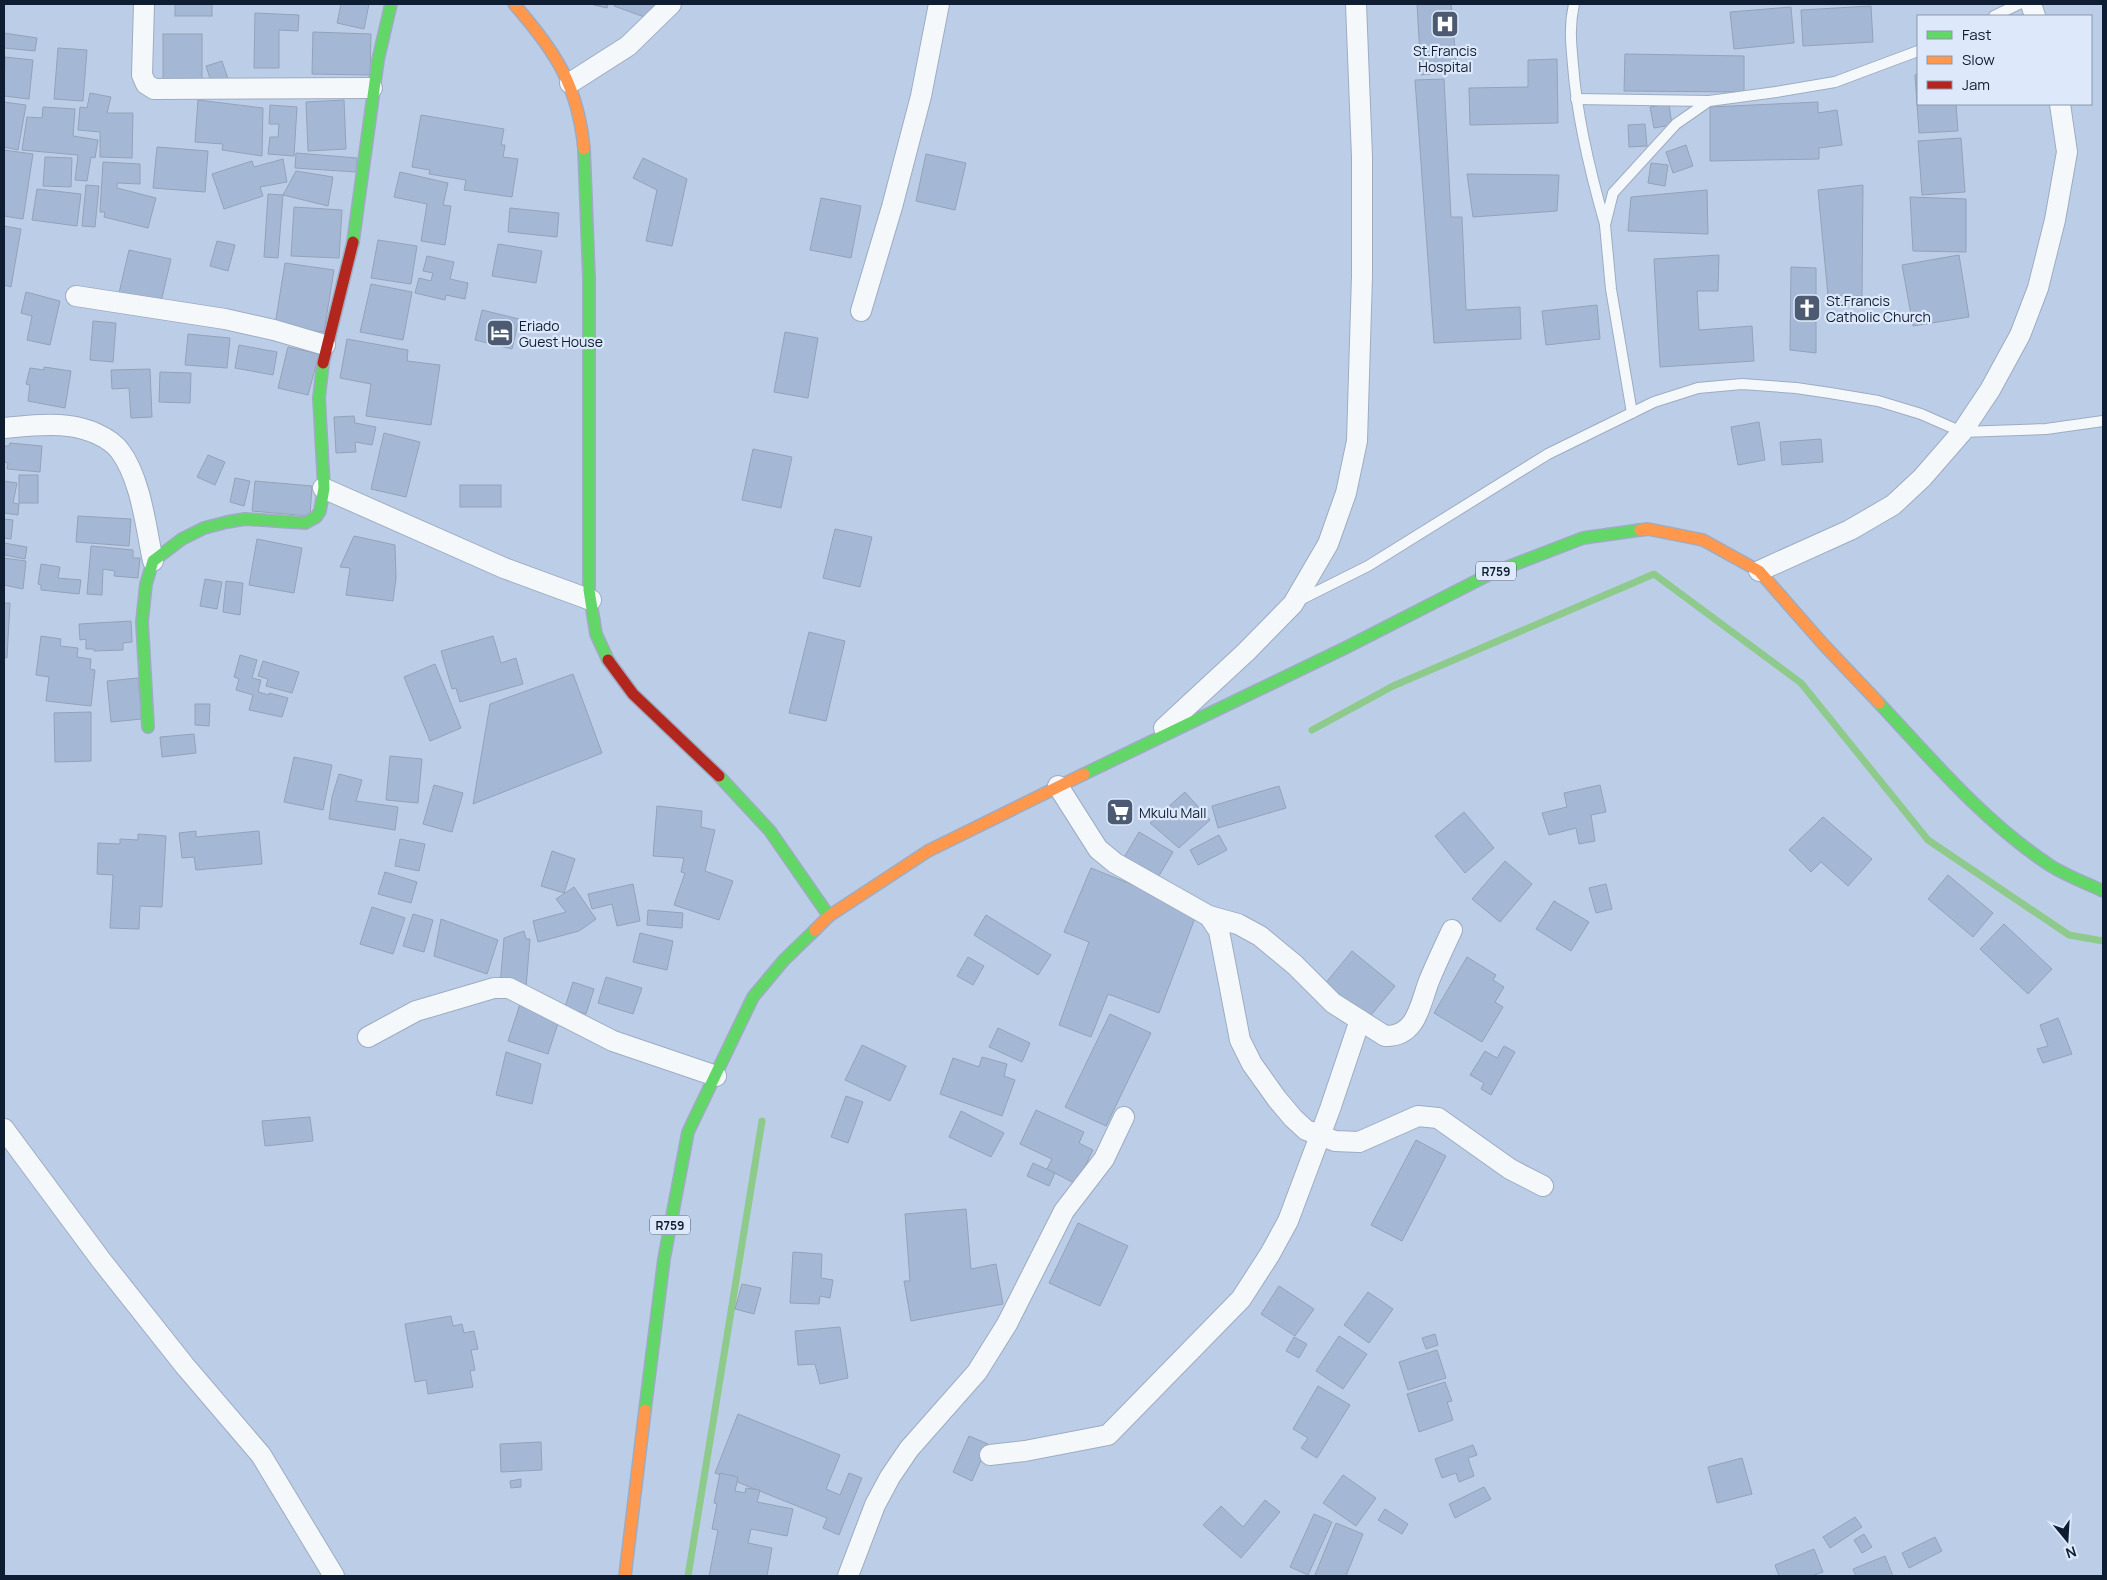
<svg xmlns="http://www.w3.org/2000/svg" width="2107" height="1580" viewBox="0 0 2107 1580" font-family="Manrope,sans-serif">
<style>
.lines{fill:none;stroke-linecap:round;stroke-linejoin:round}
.stream{stroke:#8eca8b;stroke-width:7}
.building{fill:#a4b8d5;stroke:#93a2b8}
.lane-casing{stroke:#9dacc2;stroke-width:12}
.street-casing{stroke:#9dacc2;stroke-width:22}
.fast-casing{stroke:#9dacc2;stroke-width:14}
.slow-casing{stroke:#9dacc2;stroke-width:14}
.jam-casing{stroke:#9dacc2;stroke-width:14}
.lane{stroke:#f5f8fb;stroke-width:10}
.street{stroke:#f5f8fb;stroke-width:20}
.fast{stroke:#63d668;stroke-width:11}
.slow{stroke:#ff974d;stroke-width:11}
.jam{stroke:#b3261e;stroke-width:11}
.labels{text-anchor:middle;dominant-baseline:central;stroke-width:4.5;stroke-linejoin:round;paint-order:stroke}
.shield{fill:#dde9fb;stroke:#4d5a6f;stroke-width:1}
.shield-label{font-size:12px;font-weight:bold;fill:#0f1d33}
.poi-label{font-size:14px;fill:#0f1d33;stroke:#dde9fb;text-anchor:start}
</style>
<rect width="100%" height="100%" fill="#bccde7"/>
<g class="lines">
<g class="stream">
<path d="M1312 730 1393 686 1654 574 1801 683 1928 840 2069 935 2103 941"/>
<path d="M688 1576 762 1121"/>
</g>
</g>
<g class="building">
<rect x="175" y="4" width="37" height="12"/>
<path d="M341 4H369L364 29 337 23Z"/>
<path d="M590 4H608L607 8Z"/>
<path d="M615 4H656L650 19 614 6Z"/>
<path d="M1417 4H1451L1457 71 1421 75Z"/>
<path d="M1871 6 1873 42 1803 46 1801 10Z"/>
<path d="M1791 7 1794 43 1734 49 1730 12Z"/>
<path d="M255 13 299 15 298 31 279 30V68H254Z"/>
<path d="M313 32 371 34 370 75 312 74Z"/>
<path d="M4 33 37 38 35 51 4 48Z"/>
<rect x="163" y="34" width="39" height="49"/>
<path d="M58 48 87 50 83 101 54 99Z"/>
<path d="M1625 54 1744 56V92L1624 91Z"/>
<path d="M5 57 33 60 29 99 4 96Z"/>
<path d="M1557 59 1558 123 1470 125 1469 88 1528 87V60Z"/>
<path d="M222 61 229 82 213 88 206 66Z"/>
<path d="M1918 74V104H1956L1958 131 1919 133 1915 75Z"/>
<path d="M1444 79 1451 217H1462L1466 310 1520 307 1521 339 1434 343 1415 80Z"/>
<path d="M90 93 111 97 107 113H133L132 158 100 157V132L78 130 80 107 87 108Z"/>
<path d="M198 100 263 108 262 156 222 150 223 144 195 142Z"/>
<path d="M344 100 346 149 308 151 306 102Z"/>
<path d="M4 102 26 105 18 150 4 147Z"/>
<path d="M1818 102V113L1837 110 1842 145 1819 148V159L1710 161V107Z"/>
<path d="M1669 104 1672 125 1654 128 1650 107Z"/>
<path d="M270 105 297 107 294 156 268 154 270 137H278L279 124H269Z"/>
<path d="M43 107 75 109 73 136 98 140 95 158 91 157 87 181 75 180 78 155 22 150 27 117 42 118Z"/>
<path d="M421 115 504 129 501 145H505L503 157 518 159 512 197 464 190 466 180 429 174 430 170 412 167Z"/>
<path d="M1645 124 1647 146 1629 147 1628 125Z"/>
<path d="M1961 138 1965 192 1922 195 1918 141Z"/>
<path d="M1686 145 1693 166 1673 173 1666 152Z"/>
<path d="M157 147 208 151 205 192 153 188Z"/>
<path d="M4 150 33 154 23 219 4 216Z"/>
<path d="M296 153 357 158 356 172 295 168Z"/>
<path d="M926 154 966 163 955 210 916 201Z"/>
<path d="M45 157 72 158 71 187 43 186Z"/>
<path d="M643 158 687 179 672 246 646 241 657 190 633 178Z"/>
<path d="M283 159 287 182 260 187 263 196 224 209 212 174 252 161 254 167Z"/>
<path d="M103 162 140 164V184L117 183V188L156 198 148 228 104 217 105 212H100Z"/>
<path d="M1651 163 1668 165 1665 186 1648 183Z"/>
<path d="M296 171 333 177 328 206 283 195Z"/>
<path d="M400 172 448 183 443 205 451 206 445 245 421 241 427 204 394 197Z"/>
<path d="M1467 174 1559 175 1557 211 1473 217Z"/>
<path d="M86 185 99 186 95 227 82 226Z"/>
<path d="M1863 185 1862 296H1828L1818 190Z"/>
<path d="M37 189 81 194 77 226 32 220Z"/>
<path d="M1707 190 1708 234 1628 231 1631 197Z"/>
<path d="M268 194 283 195 278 258 264 257Z"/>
<path d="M1910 197 1966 199V252L1913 251Z"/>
<path d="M821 198 861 206 851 258 810 250Z"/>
<path d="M294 207 342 210 339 258 291 256Z"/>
<path d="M510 208 559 213 557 237 508 232Z"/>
<path d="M4 226 21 229 11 287 4 285Z"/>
<path d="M378 240 417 246 411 284 371 278Z"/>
<path d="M217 241 235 245 228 271 210 266Z"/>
<path d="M498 244 542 251 536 283 492 276Z"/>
<path d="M129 250 171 259 161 302 119 293Z"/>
<path d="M1719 255 1718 291H1697L1699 330 1752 326 1754 361 1660 367 1654 259Z"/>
<path d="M1959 255 1969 317 1913 326 1902 265Z"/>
<path d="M427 256 454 262 450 279 468 283 465 299 446 295 445 300 415 293 419 278 431 281 433 273 423 271Z"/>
<path d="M285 263 334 270 324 332 275 325Z"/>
<path d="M1791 267 1816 268V353L1790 350Z"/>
<path d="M371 284 412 292 403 340 360 332Z"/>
<path d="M26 292 60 301 50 345 27 340 32 316 21 313Z"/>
<path d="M1597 305 1600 339 1546 345 1542 311Z"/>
<path d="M482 310 519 319 512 349 475 340Z"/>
<path d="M93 321 116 323 113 362 90 360Z"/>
<path d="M785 332 818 338 808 398 774 392Z"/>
<path d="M188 334 230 338 227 368 185 365Z"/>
<path d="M347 339 408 350 407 361 440 365 431 425 366 416 371 384 340 378Z"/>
<path d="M239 345 277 352 273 375 235 368Z"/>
<path d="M288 347 319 354 308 395 278 388Z"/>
<path d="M44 367 71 371 65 408 28 401 30 385 26 384 30 368 44 370Z"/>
<path d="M150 369 152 417 131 418 129 388 112 389 111 370Z"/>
<path d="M160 372 191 373 190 403 159 402Z"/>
<path d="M354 416 355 423 376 427 372 445 355 442 356 452 336 453 334 417Z"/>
<path d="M1759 422 1765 460 1738 465 1731 427Z"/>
<path d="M384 433 420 442 406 497 371 489Z"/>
<path d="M1821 439 1823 462 1782 465 1780 442Z"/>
<path d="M10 443 42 446 40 472 7 469 8 463 4 462V446H9Z"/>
<path d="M753 449 792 457 781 508 742 500Z"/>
<path d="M208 455 225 462 215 485 197 477Z"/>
<rect x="19" y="475" width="19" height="28"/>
<path d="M235 478 250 481 244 506 230 502Z"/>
<path d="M4 481 17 483 13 503 19 504 18 515 4 513Z"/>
<path d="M255 481 312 486 310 516 252 511Z"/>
<rect x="460" y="485" width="41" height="22"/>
<path d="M78 516 131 519 129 546 76 542Z"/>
<path d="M4 519 13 520 11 539 4 538Z"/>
<path d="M835 529 872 537 860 587 823 578Z"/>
<path d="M354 536 395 545 396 578 393 601 346 595 350 568 340 567Z"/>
<path d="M257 539 302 548 294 593 249 585Z"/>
<path d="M4 543 27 547 25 559 4 555Z"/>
<path d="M91 546 133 550V558H140L138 578 114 576 115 571 103 569 102 595 87 594Z"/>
<path d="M4 558 26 561 23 589 4 585Z"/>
<path d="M41 564 60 567 58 578 81 580 79 594 41 590V585L38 584Z"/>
<path d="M205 579 222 582 217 609 200 606Z"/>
<path d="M226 581 243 583 240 615 223 612Z"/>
<path d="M4 603H10L7 658 4 657Z"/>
<path d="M131 621 132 642 123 643V650L94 651V649H86V639L80 640 79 624Z"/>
<path d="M809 632 845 641 826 721 789 713Z"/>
<path d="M41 636 61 639 60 646 78 648 77 657 91 659 90 669 95 670 91 706 46 701 49 677 36 675Z"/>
<path d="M493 636 501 663 516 658 523 684 460 702 456 688 452 689 441 651Z"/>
<path d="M240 655 257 660 252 678 261 680 258 692 269 695V693L288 698 282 717 249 710 253 695 236 690 239 679 234 677Z"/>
<path d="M263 661 299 672 292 693 266 686 268 679 258 676Z"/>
<path d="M435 664 461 728 430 741 404 677Z"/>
<path d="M573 674 602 753 473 804 490 704Z"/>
<path d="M138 678 142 719 111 722 107 681Z"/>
<path d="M195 704H210L209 726 195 725Z"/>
<path d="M91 712V761L55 762 54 713Z"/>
<path d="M194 734 196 753 162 757 160 737Z"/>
<path d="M390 756 422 759 418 803 386 800Z"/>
<path d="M294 757 332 765 323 810 284 802Z"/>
<path d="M339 774 362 780 356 801 398 807 395 830 329 819 332 797Z"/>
<path d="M434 785 463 793 452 832 423 824Z"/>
<path d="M1600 785 1606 812 1591 815 1595 841 1579 844 1576 828 1549 835 1542 813 1567 807 1564 793Z"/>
<path d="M1279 786 1286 808 1218 828 1212 806Z"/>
<path d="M1185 792 1210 820 1179 848 1150 823Z"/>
<path d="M657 806 702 811 701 827 715 830 705 871 733 881 719 920 674 905 685 873 681 872 684 858 653 856Z"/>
<path d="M1464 812 1494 848 1465 873 1435 836Z"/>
<path d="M1823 817 1872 859 1848 886 1821 862 1811 872 1789 850Z"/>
<path d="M196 831V837L259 831 262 864 196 870 194 857 182 858 179 833Z"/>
<path d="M1139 832 1173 852 1156 881 1122 861Z"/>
<path d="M138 834 166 836 162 907 140 906 139 929 110 928 113 875 97 874 98 843 120 844V839L138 840Z"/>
<path d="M1219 835 1227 850 1198 865 1190 850Z"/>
<path d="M400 839 425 844 419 871 395 866Z"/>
<path d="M552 851 575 859 564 893 541 886Z"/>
<path d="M1505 861 1532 884 1500 922 1472 899Z"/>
<path d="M1091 868 1143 889 1195 918 1159 1013 1108 994 1091 1037 1059 1025 1089 942 1064 932Z"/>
<path d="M385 872 417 882 411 903 378 894Z"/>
<path d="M1948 875 1993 913 1973 937 1928 899Z"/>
<path d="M633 884 640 921 617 926 612 904 592 909 588 894Z"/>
<path d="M1606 884 1612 909 1596 913 1589 888Z"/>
<path d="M574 887 596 919 579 931 538 942 533 921 566 912 556 899Z"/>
<path d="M1554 901 1589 922 1571 951 1536 929Z"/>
<path d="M372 907 405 918 393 954 360 944Z"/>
<path d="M648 910 683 913 682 928 647 925Z"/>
<path d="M413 914 433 920 424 952 403 946Z"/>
<path d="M986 915 1051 955 1038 975 974 935Z"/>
<path d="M441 919 498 940 487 974 434 956Z"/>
<path d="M2004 924 2052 969 2028 994 1980 949Z"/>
<path d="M524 931 526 939H530L526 988 500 986 504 938Z"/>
<path d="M640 933 673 941 667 970 633 962Z"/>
<path d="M1352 951 1395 986 1367 1020 1324 985Z"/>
<path d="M968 957 984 966 973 985 957 976Z"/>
<path d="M1467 957 1496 975 1493 980 1504 987 1495 1002 1503 1007 1482 1042 1434 1013Z"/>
<path d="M606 977 642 988 633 1014 598 1003Z"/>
<path d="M573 982 594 989 586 1014 565 1007Z"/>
<path d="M520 1004 560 1017 548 1054 508 1041Z"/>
<path d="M1110 1014 1151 1033 1106 1126 1065 1107Z"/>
<path d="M2058 1018 2072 1054 2043 1063 2037 1049 2048 1046 2040 1025Z"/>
<path d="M998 1028 1030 1043 1022 1062 989 1047Z"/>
<path d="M862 1045 906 1066 890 1101 845 1080Z"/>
<path d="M1504 1046 1515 1052 1491 1095 1481 1089 1484 1083 1470 1075 1485 1051 1497 1058Z"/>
<path d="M506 1052 541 1064 532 1104 496 1095Z"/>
<path d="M982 1057 1007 1064 1004 1076 1015 1080 1002 1116 940 1094 953 1058 979 1067Z"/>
<path d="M846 1096 863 1102 848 1143 831 1137Z"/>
<path d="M1036 1110 1084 1132 1079 1143 1093 1150 1076 1184 1047 1169 1052 1159 1020 1144Z"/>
<path d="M961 1111 1004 1133 991 1157 949 1137Z"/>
<path d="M310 1117 313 1141 265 1146 262 1121Z"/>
<path d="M1416 1140 1446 1156 1402 1241 1371 1225Z"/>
<path d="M1033 1163 1055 1173 1049 1186 1027 1176Z"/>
<path d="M966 1209 971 1269 996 1264 1003 1304 911 1321 904 1281H910L905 1214Z"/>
<path d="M1078 1223 1128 1246 1100 1306 1049 1283Z"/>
<path d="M793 1252 822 1254 821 1278 833 1280 830 1298 820 1296 819 1304 790 1303Z"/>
<path d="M742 1284 761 1288 754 1314 735 1309Z"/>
<path d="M1279 1286 1314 1309 1295 1336 1261 1314Z"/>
<path d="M1368 1292 1393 1309 1369 1343 1344 1325Z"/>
<path d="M451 1316 453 1326 462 1324 464 1333 474 1331 478 1349 471 1350 475 1370 470 1371 473 1387 428 1394 426 1380 415 1382 405 1324Z"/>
<path d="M840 1327 848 1378 820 1384 815 1364 798 1365 795 1331Z"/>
<path d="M1435 1334 1438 1345 1426 1349 1422 1338Z"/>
<path d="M1339 1336 1367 1354 1343 1389 1316 1371Z"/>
<path d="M1294 1337 1307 1344 1299 1358 1286 1351Z"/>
<path d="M1437 1350 1446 1378 1408 1390 1399 1362Z"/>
<path d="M1445 1382 1452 1401 1447 1402 1453 1420 1419 1432 1407 1394Z"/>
<path d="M1318 1386 1350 1405 1317 1458 1301 1448 1308 1438 1293 1429Z"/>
<path d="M738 1414 840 1455 826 1489 840 1495 849 1473 862 1478 839 1535 823 1528 827 1518 715 1473Z"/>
<path d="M969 1436 988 1444 972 1481 953 1472Z"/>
<path d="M541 1442 542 1470 501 1472 500 1444Z"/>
<path d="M1473 1445 1477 1455 1468 1458 1474 1476 1459 1482 1456 1473 1442 1478 1435 1459Z"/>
<path d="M1742 1458 1752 1494 1717 1503 1708 1467Z"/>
<path d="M720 1473 738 1477 735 1491 745 1493 746 1488 760 1490 757 1502 793 1509 787 1536 751 1529 748 1543 772 1548 767 1576H709L718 1530 712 1529 717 1504 714 1503Z"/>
<path d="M1343 1475 1376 1498 1356 1526 1323 1503Z"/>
<path d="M521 1479V1487L511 1488 510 1481Z"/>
<path d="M1484 1487 1491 1499 1455 1518 1449 1504Z"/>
<path d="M1265 1500 1280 1512 1241 1558 1203 1525 1221 1506 1243 1527Z"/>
<path d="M1385 1509 1408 1524 1402 1534 1378 1520Z"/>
<path d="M1314 1514 1332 1522 1308 1575 1290 1567Z"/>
<path d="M1855 1517 1862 1527 1830 1548 1823 1537Z"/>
<path d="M1336 1523 1363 1534 1346 1576H1318L1315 1575Z"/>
<path d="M1864 1534 1872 1547 1862 1553 1854 1540Z"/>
<path d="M1935 1537 1942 1551 1909 1568 1902 1553Z"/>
<path d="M1814 1549 1823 1572 1811 1576H1779L1775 1565Z"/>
<path d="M1885 1556 1893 1576H1856L1853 1569Z"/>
</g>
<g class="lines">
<g class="lane-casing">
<g id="lane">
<path d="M1574 4C1569 26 1571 43 1573 65 1577 119 1590 172 1605 224"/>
<path d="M1994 16 2019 4"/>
<path d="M1576 99 1709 101 1776 92 1835 82 1918 51"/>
<path d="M1632 413 1611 289 1605 225 1613 193 1676 124 1709 101"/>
<path d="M1298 601 1368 566 1548 454 1654 402 1698 388 1742 384 1796 388 1830 393 1878 401 1921 414 1962 432 2046 429 2103 421"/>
</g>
</g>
<g class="street-casing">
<g id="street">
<path d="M144 4 142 75 146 84 154 89 372 88"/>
<path d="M2031 4 2035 16"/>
<path d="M570 83 628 46 671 4"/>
<path d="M76 296 225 319 274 330 325 345"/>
<path d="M861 311 892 207 921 96 939 4"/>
<path d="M4 428C25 426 48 423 69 426 86 428 110 437 120 451 141 479 146 528 153 561"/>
<path d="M323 488 504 568 591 600"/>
<path d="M1759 571 1850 530 1893 505 1922 478 1962 432 1990 390 2020 335 2038 288 2055 220 2067 152 2060 104"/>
<path d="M1164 728 1246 652 1293 604 1328 544 1346 493 1357 441 1362 276V157L1356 4"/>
<path d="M1058 786 1098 849 1115 863 1209 916 1219 931 1240 1040 1252 1064 1277 1099 1293 1118 1306 1130 1335 1141 1359 1142 1418 1116 1438 1118 1510 1169 1543 1186"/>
<path d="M1209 916 1238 924 1260 936 1295 965 1333 1003 1385 1036C1417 1037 1420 1004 1429 981 1436 964 1444 947 1452 930"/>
<path d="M368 1037 416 1011 494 988H509L613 1041 716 1076"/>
<path d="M4 1129 101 1260 185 1366 261 1455 334 1576"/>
<path d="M990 1455 1025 1451 1108 1435 1241 1299 1270 1254 1288 1221 1330 1109 1360 1020"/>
<path d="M848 1576 875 1505 890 1477 909 1449 977 1372 1007 1324 1064 1211 1104 1159 1124 1117"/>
</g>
</g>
<g class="fast-casing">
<g id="fast">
<path d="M584 149 589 278V590L596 634 608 660"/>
<path d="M353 242 378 60 391 4"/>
<path d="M1879 703C1932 760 1985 823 2051 866 2067 876 2086 883 2103 891"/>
<path d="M148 727 142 622 146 584 153 561 182 539 204 528 227 522 245 519 305 523 316 517 320 511 324 488 319 398 323 363"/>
<path d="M1084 774 1345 648 1492 573 1583 538 1640 530"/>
<path d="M719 776 770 831 829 916"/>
<path d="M645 1410 664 1259 688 1132 753 997 784 960 815 930"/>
</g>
</g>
<g class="slow-casing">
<g id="slow">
<path d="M514 4C555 51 578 85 584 149"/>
<path d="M1640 530 1648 529 1703 540 1759 571 1823 644 1879 703"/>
<path d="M815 930 829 916 928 851 1084 774"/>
<path d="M625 1576 645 1410"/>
</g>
</g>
<g class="jam-casing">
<g id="jam">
<path d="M323 363 353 242"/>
<path d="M608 660 633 694 719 776"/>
</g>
</g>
<use href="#lane" class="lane"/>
<use href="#street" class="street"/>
<use href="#fast" class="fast"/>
<use href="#slow" class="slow"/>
<use href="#jam" class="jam"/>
</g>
<defs>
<g id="hospital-square" transform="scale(1.4375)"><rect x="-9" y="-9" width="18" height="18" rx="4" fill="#4c5b72" stroke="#dde9fb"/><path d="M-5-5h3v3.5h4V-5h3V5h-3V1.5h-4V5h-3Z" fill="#fff"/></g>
<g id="church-square" transform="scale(1.4375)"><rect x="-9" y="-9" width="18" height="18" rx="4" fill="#4c5b72" stroke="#dde9fb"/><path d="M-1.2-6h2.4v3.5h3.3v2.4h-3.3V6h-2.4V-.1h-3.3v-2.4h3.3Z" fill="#fff"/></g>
<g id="hotel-square" transform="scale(1.4375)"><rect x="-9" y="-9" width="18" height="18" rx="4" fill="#4c5b72" stroke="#dde9fb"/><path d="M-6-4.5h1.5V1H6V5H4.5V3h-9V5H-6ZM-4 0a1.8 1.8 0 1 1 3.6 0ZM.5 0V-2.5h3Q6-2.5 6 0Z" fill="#fff"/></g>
<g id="supermarket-square" transform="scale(1.4375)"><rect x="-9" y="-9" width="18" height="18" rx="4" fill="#4c5b72" stroke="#dde9fb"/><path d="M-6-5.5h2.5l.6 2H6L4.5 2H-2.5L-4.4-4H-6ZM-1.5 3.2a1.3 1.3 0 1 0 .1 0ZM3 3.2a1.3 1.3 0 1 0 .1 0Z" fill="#fff"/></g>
</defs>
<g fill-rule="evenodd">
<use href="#hospital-square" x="1445" y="24"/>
<use href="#church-square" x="1807" y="308"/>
<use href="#hotel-square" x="500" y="333"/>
<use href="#supermarket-square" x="1120" y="812"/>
</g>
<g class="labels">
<g class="shield">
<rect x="1476" y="561.5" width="40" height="19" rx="4"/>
<rect x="650" y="1215.5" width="40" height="19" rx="4"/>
</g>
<g class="shield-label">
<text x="1496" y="571">R759</text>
<text x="670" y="1225">R759</text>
</g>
<g class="poi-label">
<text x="1445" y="50" text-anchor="middle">St.Francis<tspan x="1445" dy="16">Hospital</tspan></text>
<text x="1826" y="300">St.Francis<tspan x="1826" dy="16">Catholic Church</tspan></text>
<text x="519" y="325">Eriado<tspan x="519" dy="16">Guest House</tspan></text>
<text x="1139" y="812">Mkulu Mall</text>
</g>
</g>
<rect width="2107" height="1580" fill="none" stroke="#0f1d33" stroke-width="10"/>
<rect x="1917" y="15" width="175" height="90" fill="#dde9fb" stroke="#8b97ab"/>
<rect x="1927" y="31" width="25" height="8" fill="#63d668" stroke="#8b97ab"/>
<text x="1962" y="40" font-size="15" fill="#0f1d33">Fast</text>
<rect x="1927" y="56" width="25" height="8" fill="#ff974d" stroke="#8b97ab"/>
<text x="1962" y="65" font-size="15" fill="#0f1d33">Slow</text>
<rect x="1927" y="81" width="25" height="8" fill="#b3261e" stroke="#8b97ab"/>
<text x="1962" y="90" font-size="15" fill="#0f1d33">Jam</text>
<g transform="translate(2067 1540) rotate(162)" stroke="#dde9fb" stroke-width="4" paint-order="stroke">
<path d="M0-4L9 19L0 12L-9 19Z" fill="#0f1d33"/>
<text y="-8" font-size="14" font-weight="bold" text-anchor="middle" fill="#0f1d33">N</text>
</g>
</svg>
